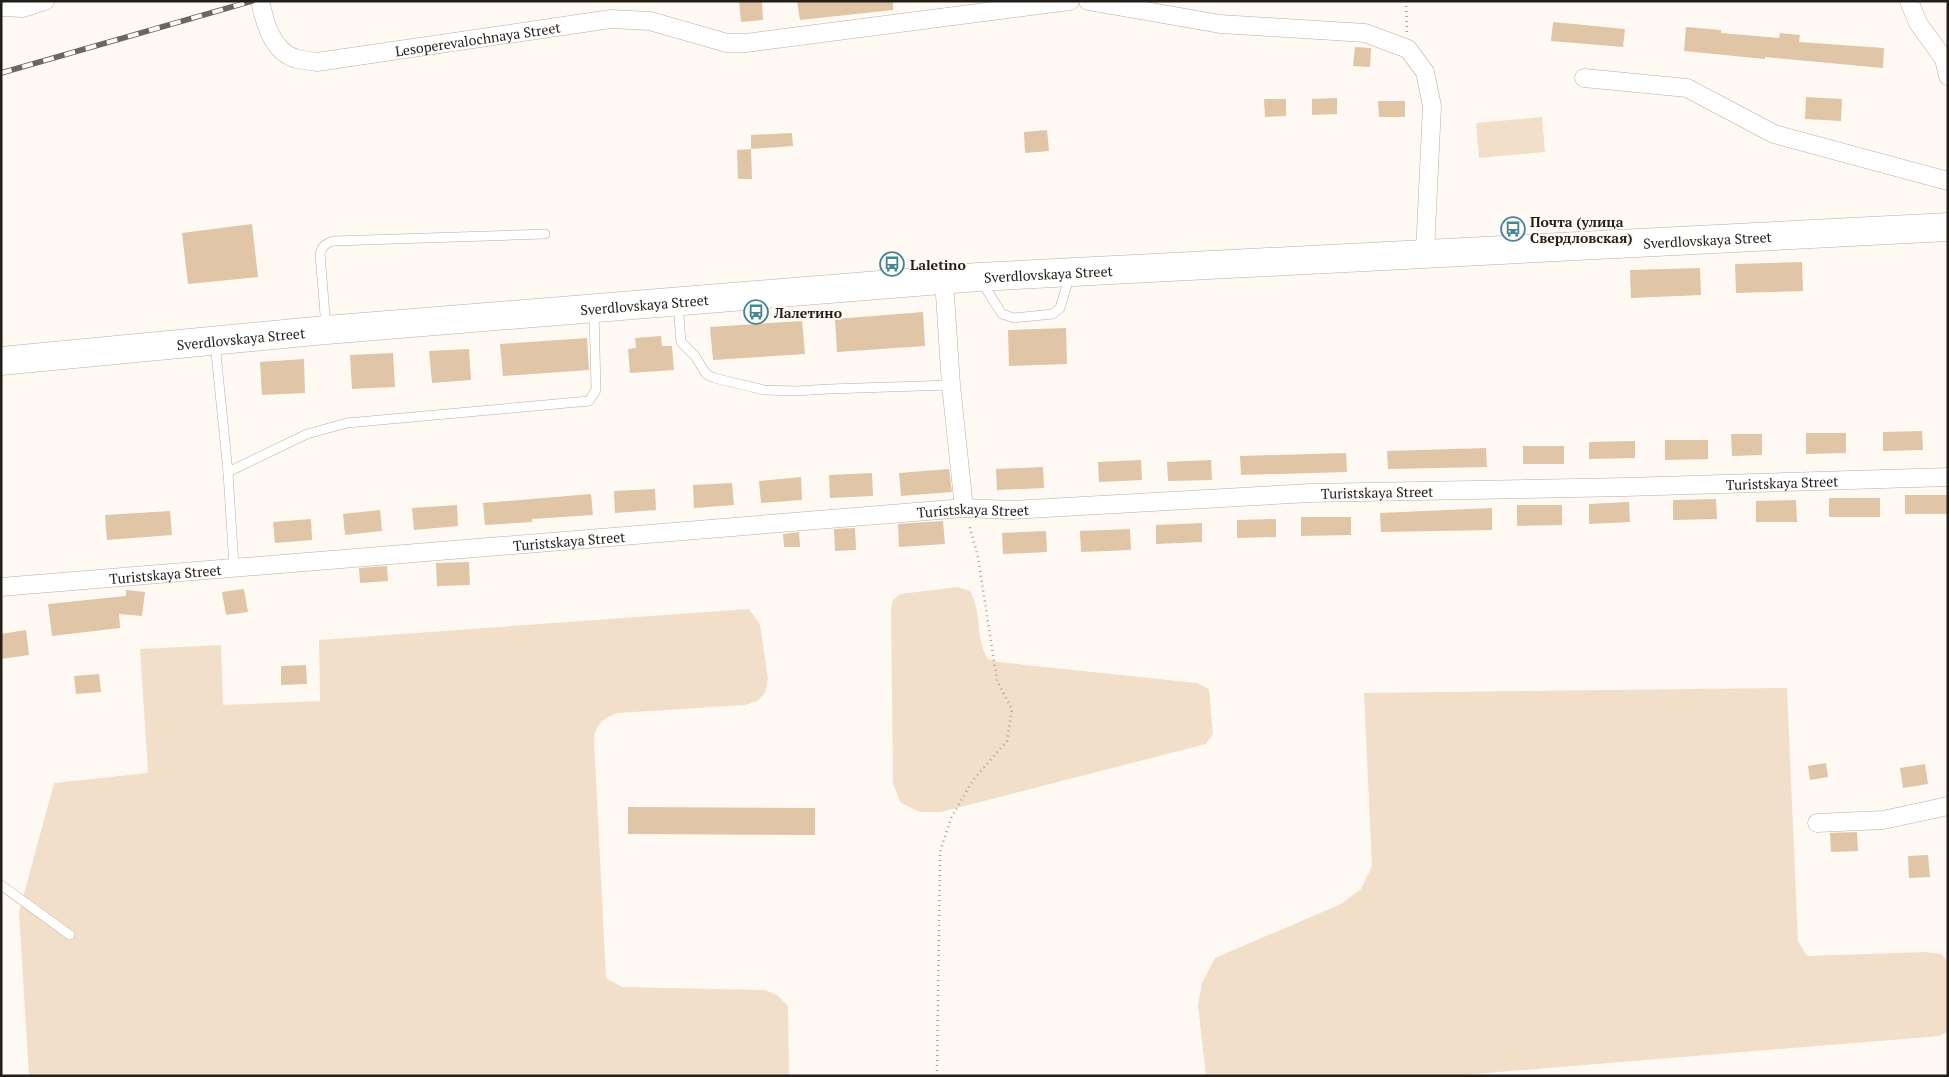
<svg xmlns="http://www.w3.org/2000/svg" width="1949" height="1077" viewBox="0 0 1949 1077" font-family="'PT Serif',serif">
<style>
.green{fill:#f2dfca}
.building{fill:#e0c5a7}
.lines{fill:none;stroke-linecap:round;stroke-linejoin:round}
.service-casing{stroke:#bbae9f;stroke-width:10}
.minor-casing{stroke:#bbae9f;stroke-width:19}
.trunk-casing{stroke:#bbae9f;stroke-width:29}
.path{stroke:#a8a29d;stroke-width:2.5;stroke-dasharray:1 4;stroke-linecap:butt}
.service{stroke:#fff;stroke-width:9}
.minor{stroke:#fff;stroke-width:18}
.trunk{stroke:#fff;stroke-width:28}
.rail-casing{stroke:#6c6661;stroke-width:5.5}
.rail{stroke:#fff9f3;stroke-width:4;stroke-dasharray:11;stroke-linecap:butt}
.labels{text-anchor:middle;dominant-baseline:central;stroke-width:4;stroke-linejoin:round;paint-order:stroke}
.street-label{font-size:14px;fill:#231e19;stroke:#fff9f3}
.poi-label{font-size:14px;font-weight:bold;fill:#231e19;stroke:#fff9f3;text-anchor:start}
</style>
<rect width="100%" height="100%" fill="#fff9f3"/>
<g class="green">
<path d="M1542 117 1545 152 1479 158 1476 123Z"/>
<path d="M958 587 970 591C982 611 975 639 988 659L998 662 1197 683 1209 689 1213 734 1206 744 941 812H920L901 803 893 784 891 609 893 600 900 594Z"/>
<path d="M749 609 760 624 768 679 765 693 757 701 745 705 618 713C603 718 596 724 594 739L606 978 622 987 765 990 777 995 788 1006 789 1076H29L19 912 54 783 148 773 140 649 221 645 223 705 320 701 319 640Z"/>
<path d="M1787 688 1798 941 1807 956 1926 952 1942 954 1948 962V1031L1940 1036 1449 1076H1206L1198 1005 1202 983 1215 958 1341 904 1361 889 1372 866 1364 693Z"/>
</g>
<g class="building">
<path d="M739 1H762L763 20 741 22Z"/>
<path d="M797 1H893V10L800 20Z"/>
<path d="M1553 22 1625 29 1623 47 1551 41Z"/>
<path d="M1686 27 1721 30V33L1779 38 1780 33 1800 35 1799 42 1884 48 1883 68 1765 57V59L1684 51Z"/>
<path d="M1355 47 1371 48 1370 67 1353 66Z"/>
<path d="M1806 97 1842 99 1841 121 1805 119Z"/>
<path d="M1337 98V114L1312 115V99Z"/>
<path d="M1264 99H1286V116L1265 117Z"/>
<path d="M1378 101H1405V117H1379Z"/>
<path d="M1047 130 1049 151 1025 153 1024 132Z"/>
<path d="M792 133 793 146 751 149V135Z"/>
<path d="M751 149 752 179H738L737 150Z"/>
<path d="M252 224 258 277 188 284 182 233Z"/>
<path d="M1802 262 1803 291 1736 293 1735 264Z"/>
<path d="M1700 268 1701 295 1631 298 1630 270Z"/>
<path d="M923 312 925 346 837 352 835 319Z"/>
<path d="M802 321 805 354 713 360 710 327Z"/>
<path d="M1066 328 1067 364 1009 366 1008 330Z"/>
<path d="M661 336 662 346H672L674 370 630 373 628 349 636 348 635 338Z"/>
<path d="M587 338 589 370 503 376 500 344Z"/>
<path d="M469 349 471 380 432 383 429 351Z"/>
<path d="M393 353 395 387 352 389 350 355Z"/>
<path d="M304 359 305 393 262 395 260 362Z"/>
<path d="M1922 431 1923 450 1883 451V432Z"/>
<path d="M1806 433H1846V453L1806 454Z"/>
<path d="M1731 434H1762V455L1732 456Z"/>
<path d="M1665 440H1708V459L1665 460Z"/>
<path d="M1635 441V458L1589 459V442Z"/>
<rect x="1523" y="446" width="41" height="18"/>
<path d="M1486 448 1487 467 1388 469 1387 451Z"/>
<path d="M1346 453 1347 472 1241 475 1240 456Z"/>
<path d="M1141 460 1142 480 1099 482 1098 462Z"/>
<path d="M1211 460 1212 480 1168 481 1167 462Z"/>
<path d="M1043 467 1044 488 997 490 996 469Z"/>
<path d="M949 469 952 492 901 496 899 473Z"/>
<path d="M872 473 873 496 830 498 829 475Z"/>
<path d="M801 477 802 500 761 503 759 481Z"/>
<path d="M732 483 734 505 694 508 693 485Z"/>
<path d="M655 489 656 510 615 513 614 491Z"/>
<path d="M591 494 593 515 532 519V522L485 525 483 503Z"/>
<rect x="1905" y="495" width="43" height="19"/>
<rect x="1829" y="498" width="51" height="19"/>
<path d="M1716 499 1717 519 1673 520V500Z"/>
<path d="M1796 500 1797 522H1756V501Z"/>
<path d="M1629 502 1630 522 1589 524V504Z"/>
<path d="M457 505 458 526 414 530 412 508Z"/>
<path d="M1517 505H1562V525L1517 526Z"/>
<path d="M1492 508V530L1381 532 1380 513Z"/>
<path d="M380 510 382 531 345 535 343 514Z"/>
<path d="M170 511 172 535 107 540 105 515Z"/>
<path d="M1301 517H1351V535L1301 536Z"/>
<path d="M311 519 312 540 275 543 273 522Z"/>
<path d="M1276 519V537L1237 538V520Z"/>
<path d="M943 521 945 544 899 547 898 524Z"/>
<path d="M1202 523V542L1156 544V525Z"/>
<path d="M855 528 856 550 835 551 834 529Z"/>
<path d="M1130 529 1131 550 1081 552 1080 531Z"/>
<path d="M1046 531 1047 552 1003 554 1002 533Z"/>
<path d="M799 532 800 547H784L783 534Z"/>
<path d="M469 562 470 585 437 586 436 563Z"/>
<path d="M387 566 388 581 360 583 359 568Z"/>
<path d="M244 589 248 612 226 615 222 592Z"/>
<path d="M126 590 145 592 142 616 119 614 120 628 52 636 48 604 126 596Z"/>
<path d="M26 630 29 655 1 659V634Z"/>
<path d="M306 665 307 684 281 685V666Z"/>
<path d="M99 674 101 692 76 694 74 676Z"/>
<path d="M1826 763 1828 777 1810 780 1808 766Z"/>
<path d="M1925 764 1928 784 1903 788 1900 768Z"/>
<path d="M628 807 815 808V835L628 834Z"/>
<path d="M1857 832 1858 851 1831 852 1830 833Z"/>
<path d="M1928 855 1930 877 1909 878 1908 856Z"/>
</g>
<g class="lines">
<g class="service-casing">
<g id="service">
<path d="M981 281 1002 314 1014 318 1053 314 1060 308 1070 275"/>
<path d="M678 304 681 342 695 356 706 374 714 378 764 390 796 391 829 389 951 385"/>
<path d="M326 327 320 254C322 246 326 243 334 241L545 234"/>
<path d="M215 343 228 472 234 567"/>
<path d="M228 472 307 434 347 423 589 401 596 390 594 311"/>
<path d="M1 885 70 935"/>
</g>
</g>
<g class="minor-casing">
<g id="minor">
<path id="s1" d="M260 1C265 23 272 52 297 59 303 60 310 61 317 62L611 19 650 21 727 43H746L1070 1"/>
<path d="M1088 1 1220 24 1365 33 1408 49 1425 72 1432 106 1425 253"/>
<path d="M1909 1 1918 23 1944 59 1948 76"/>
<path d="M1 7 23 8 45 1"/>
<path d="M1584 78 1687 88 1774 134 1948 181"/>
<path d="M944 280 951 385 964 508"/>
<path id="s2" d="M1 587 964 508 1011 510 1310 493 1626 487 1948 477"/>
<path d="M1817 823 1883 820 1948 806"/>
</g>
</g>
<g class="trunk-casing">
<g id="trunk">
<path id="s3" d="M1 361 326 330 978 277 1948 227"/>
</g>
</g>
<g class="path">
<path d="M1406 1 1407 33"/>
<path d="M937 1076 940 852 951 818 973 780 1007 741 1012 709 997 681 978 557 969 524"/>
</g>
<use href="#service" class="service"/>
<use href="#minor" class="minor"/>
<use href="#trunk" class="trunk"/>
<g class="rail-casing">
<path id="rail" d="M1 73 252 1"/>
</g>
<use href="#rail" class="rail"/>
</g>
<defs>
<g id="bus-ring" transform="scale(1.25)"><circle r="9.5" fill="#fff9f3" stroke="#46869a" stroke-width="1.5"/><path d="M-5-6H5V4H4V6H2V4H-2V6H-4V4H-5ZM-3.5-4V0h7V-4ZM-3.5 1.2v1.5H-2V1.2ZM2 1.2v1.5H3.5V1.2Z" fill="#46869a"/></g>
</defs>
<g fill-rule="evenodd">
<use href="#bus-ring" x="1513" y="229"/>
<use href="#bus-ring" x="892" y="264"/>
<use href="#bus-ring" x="756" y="312"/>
</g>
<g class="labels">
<g class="street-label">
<text stroke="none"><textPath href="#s1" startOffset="255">Lesoperevalochnaya Street</textPath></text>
<text stroke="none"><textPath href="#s3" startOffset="1711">Sverdlovskaya Street</textPath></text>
<text stroke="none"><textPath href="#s3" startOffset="1051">Sverdlovskaya Street</textPath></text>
<text stroke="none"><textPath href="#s3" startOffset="646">Sverdlovskaya Street</textPath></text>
<text stroke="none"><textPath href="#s3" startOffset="241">Sverdlovskaya Street</textPath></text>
<text stroke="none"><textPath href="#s2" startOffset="1785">Turistskaya Street</textPath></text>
<text stroke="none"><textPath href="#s2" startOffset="1380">Turistskaya Street</textPath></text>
<text stroke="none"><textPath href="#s2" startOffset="975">Turistskaya Street</textPath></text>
<text stroke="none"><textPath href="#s2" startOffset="570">Turistskaya Street</textPath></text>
<text stroke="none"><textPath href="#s2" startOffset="165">Turistskaya Street</textPath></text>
</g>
<g class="poi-label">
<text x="1530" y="221">Почта (улица<tspan x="1530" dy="16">Свердловская)</tspan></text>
<text x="910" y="264">Laletino</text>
<text x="774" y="312">Лалетино</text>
</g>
</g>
<rect width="1949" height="1077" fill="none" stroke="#231e19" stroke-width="5"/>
</svg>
